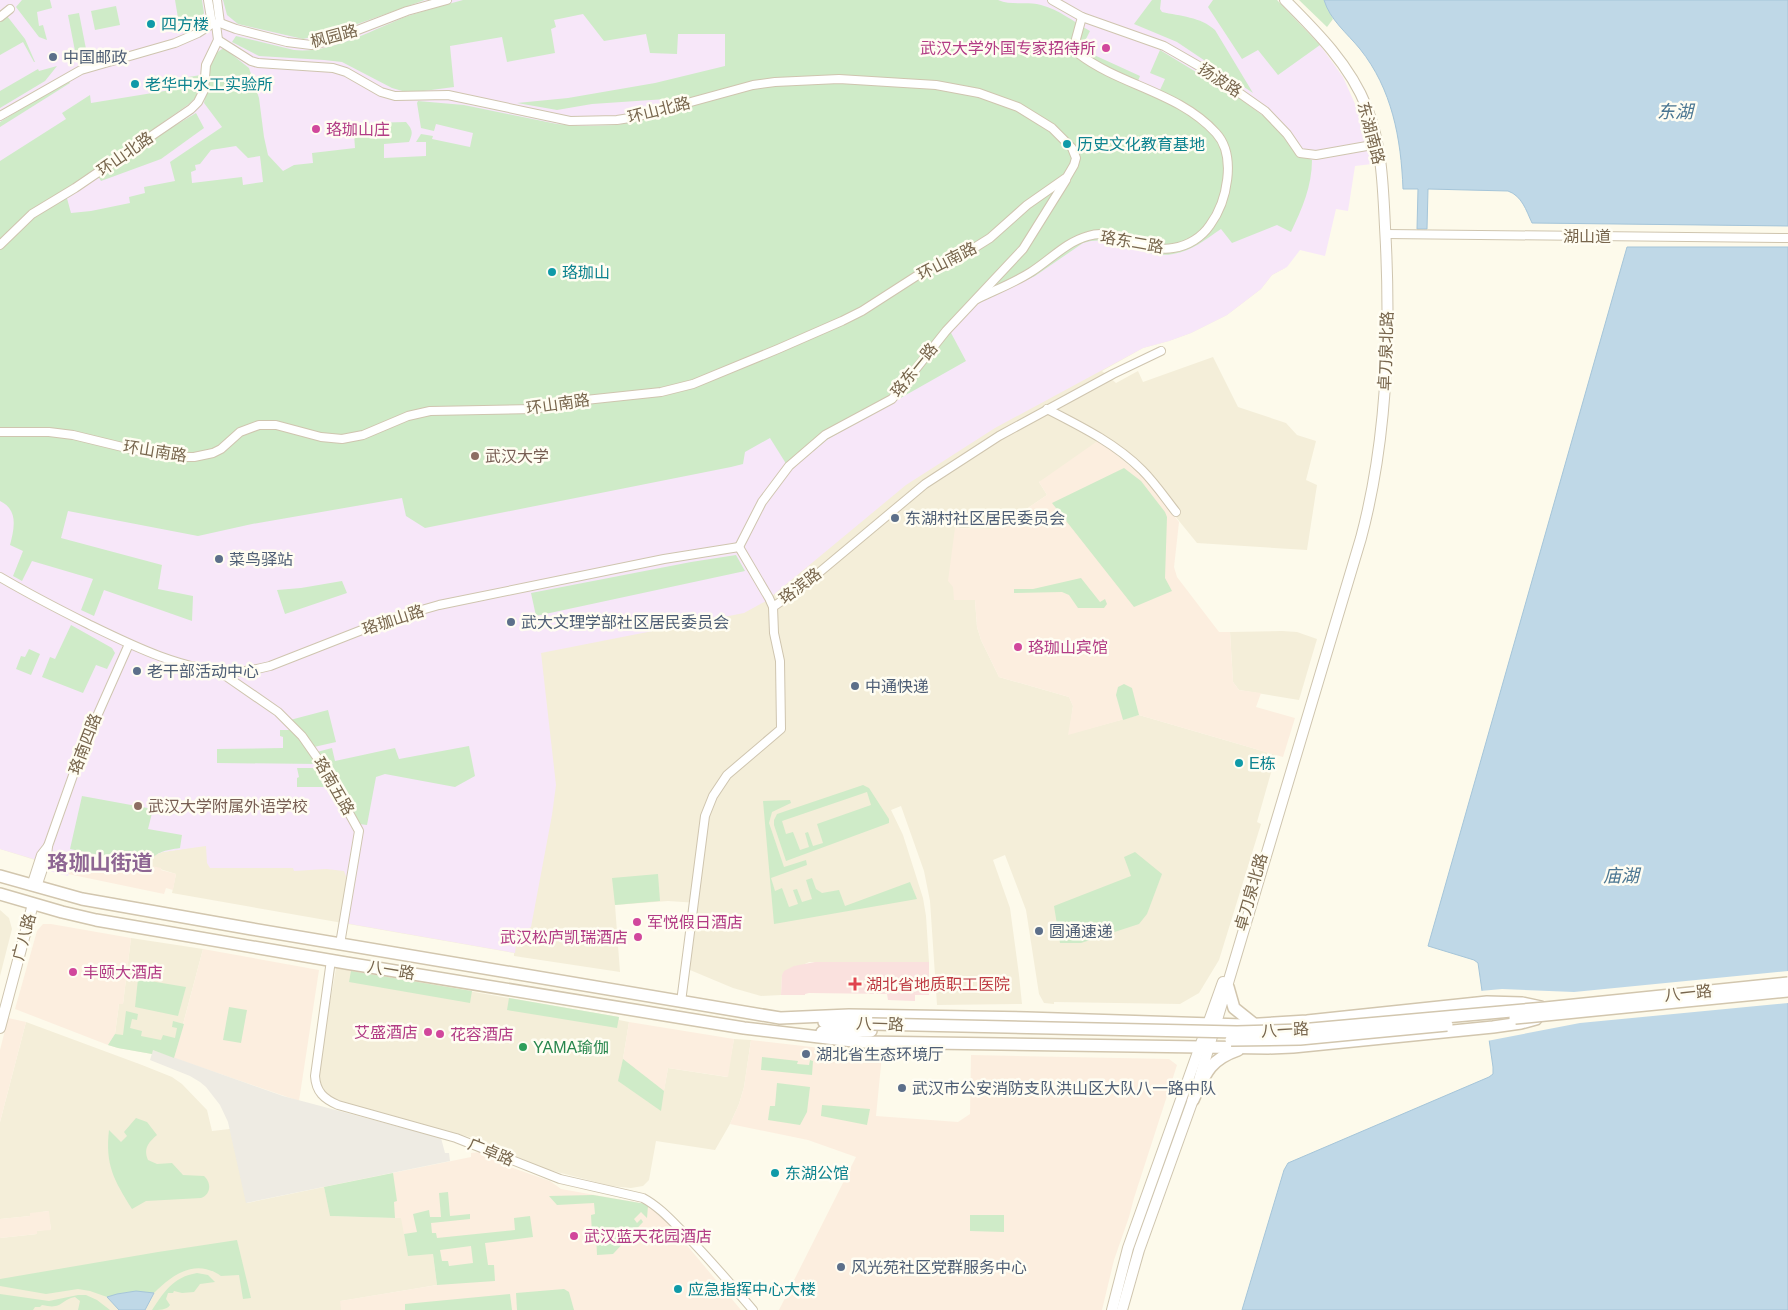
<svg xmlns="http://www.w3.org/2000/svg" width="1788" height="1310" viewBox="0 0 1788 1310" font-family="Arial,'Noto Sans SC',sans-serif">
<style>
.residential{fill:#f4eed9}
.commercial{fill:#fceedf}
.industrial{fill:#eeebe3}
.education{fill:#f7e7f9}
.medical{fill:#fae1de}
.green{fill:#cfebc8;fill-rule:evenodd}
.water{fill:#bfd8e7;stroke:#a5c5d9}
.pier{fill:#fdfaeb}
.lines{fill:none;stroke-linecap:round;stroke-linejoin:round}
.minor-casing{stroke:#cfc5af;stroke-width:10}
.tertiary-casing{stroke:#cfc5af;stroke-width:12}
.secondary-casing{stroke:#d2c6ae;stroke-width:14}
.minor{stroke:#fff;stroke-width:8}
.tertiary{stroke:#fff;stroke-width:10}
.secondary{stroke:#fff;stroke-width:11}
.secondary-bridge-casing{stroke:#d2c6ae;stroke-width:14;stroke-linecap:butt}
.secondary-bridge{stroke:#fff;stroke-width:11}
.culture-dot{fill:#0f9aa8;stroke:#fffdf2;stroke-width:2}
.hotel-dot{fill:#d1479c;stroke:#fffdf2;stroke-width:2}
.service-dot{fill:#5c6f8a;stroke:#fffdf2;stroke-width:2}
.education-dot{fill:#8d6e63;stroke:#fffdf2;stroke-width:2}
.health-dot{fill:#e0444e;stroke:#fffdf2;stroke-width:2}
.leisure-dot{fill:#2e9e5b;stroke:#fffdf2;stroke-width:2}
.labels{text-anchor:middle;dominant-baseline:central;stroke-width:5;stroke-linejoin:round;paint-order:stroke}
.culture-label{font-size:16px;fill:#0d838f;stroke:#fffdf2;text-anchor:start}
.street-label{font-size:16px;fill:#78664d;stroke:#fffdf2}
.hotel-label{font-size:16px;fill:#b23c85;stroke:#fffdf2;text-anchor:start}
.service-label{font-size:16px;fill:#4e5e75;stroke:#fffdf2;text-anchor:start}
.education-label{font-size:16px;fill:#785e54;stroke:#fffdf2;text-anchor:start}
.health-label{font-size:16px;fill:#be3a42;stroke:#fffdf2;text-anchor:start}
.leisure-label{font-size:16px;fill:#27864d;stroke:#fffdf2;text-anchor:start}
.water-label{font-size:18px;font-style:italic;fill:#4a7692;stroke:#fffdf2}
.district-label{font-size:21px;font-weight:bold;fill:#8e6693;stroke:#fffdf2}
</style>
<rect width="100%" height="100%" fill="#fdfaeb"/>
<g class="residential">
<path d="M1287 267 1272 275 1261 289 1227 315 1191 333 1169 341 1143 348 1102 371 1116 383 1138 371 1143 382 1213 357 1238 407 1286 423 1297 435 1316 441 1306 480 1317 485 1307 550 1197 543 1144 478 1114 451 1039 482 1047 495 1000 527 990 529 955 528 975 600 977 627 981 640 999 677 1069 697 1073 706 1069 734 1139 715 1276 755 1257 822 1261 824 1219 960 1199 993 1180 1004 1054 1002V1004L1044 1003 1039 994 1026 910 1005 855 993 860 1010 908 1019 975 1022 1004 937 1005 930 901 924 871 901 806 891 810 903 835 923 898 926 916 929 962H809L782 975 781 995 761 996 733 988 690 970 698 903 668 901 615 905 620 972 514 956V953L172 893 176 874 147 865 154 855 163 852 207 845 205 766 51 865 0 849 764 506Z"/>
<path d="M1282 631 1297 632 1317 639 1299 700 1239 690 1233 682 1230 632Z"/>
<path d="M0 910 9 918 12 929 0 976Z"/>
<path d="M131 938 203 949 174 1058 153 1050 152 1054 118 1048 108 1045 115 1034 119 1004H123Z"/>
<path d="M336 968 619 1017V1020L629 1022 623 1059 664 1090 668 1068 727 1077 734 1039 751 1040 744 1087 739 1104 730 1124 715 1150 656 1141 649 1180 643 1186 631 1188 611 1186 561 1173 543 1168 473 1138 338 1101 330 1097 323 1090 320 1085 318 1072Z"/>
<path d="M26 1022 142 1065 172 1077 182 1084 207 1110 212 1131 230 1129 247 1203 324 1187 331 1216 401 1218 433 1254 437 1285 341 1301V1310H0V1238L37 1234V1231L51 1229 48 1211 30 1214V1216L0 1219V1122Z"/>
</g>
<g class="commercial">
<path d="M1099 440 1144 478 1179 522 1174 567 1177 577 1219 632H1230L1233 682 1239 690 1261 693 1256 707 1295 718 1283 757 1139 715 1068 735 1073 706 1069 697 999 677 981 640 977 627 975 600H954L953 587 948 581 955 528 990 529 1004 524 1047 495 1039 482Z"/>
<path d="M75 850 161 868V870L176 874 173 890 166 888 164 894 68 874Z"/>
<path d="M43 924H51L131 938 123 1004H119L115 1034 108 1045 15 1009 37 931Z"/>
<path d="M203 949 319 970 299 1101 174 1058Z"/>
<path d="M8 1018 26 1022 0 1122V1050Z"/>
<path d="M629 1022 734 1039 728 1077 668 1068 664 1091 623 1059Z"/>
<path d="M751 1040 882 1055 876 1116 958 1122 970 1114 971 1055 1169 1059 1177 1065 1134 1198 1129 1217 1114 1260 1102 1310H779L856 1157 808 1140 730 1124 739 1104 744 1087Z"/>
<path d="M480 1152 502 1161V1164L550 1181 561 1189 646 1204 670 1225 741 1310H341L340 1301 437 1285 433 1254 408 1256 401 1218 330 1216 324 1187 471 1157V1153Z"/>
<path d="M49 1211 51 1230 37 1231V1234L0 1238V1219L30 1216V1213Z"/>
</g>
<path class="industrial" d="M153 1050 283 1096 441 1138 445 1153H449L450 1161 246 1203 228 1122 220 1105 206 1087 200 1082 190 1076 150 1060Z"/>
<path class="education" d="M0 0H1277L1320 45 1343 77 1360 115 1369 146 1372 164 1355 166 1348 211 1336 209 1325 256 1300 250 1287 267 1272 275 1261 289 1227 315 1191 333 1169 341 1143 348 995 428 906 485 766 601 744 613 541 653 556 785 552 815 531 927 517 936 515 953 339 922 347 879 344 871 326 869 294 871 293 868H210L207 863 206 846 163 852 154 855 147 865 75 850 68 876 45 870 47 863 0 849Z"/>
<path class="medical" d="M815 962H929V995H915V1001L888 1000 887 994 809 993 805 994V995H781L782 975 784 971 794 966Z"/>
<g class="green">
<path d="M22 0H50L52 8 37 12 39 26 43 25 47 40 39 37 16 7Z"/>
<path d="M175 0H202L204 13 202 18 180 30Z"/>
<path d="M223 0H425L335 32 303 39 238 24 227 15Z"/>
<path d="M463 0H998C1012 6 1027 1 1041 5 1058 9 1074 22 1090 31L1081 49 1140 76 1138 81 1160 90 1165 79 1150 73 1160 50 1242 100 1274 124 1296 154 1312 160C1312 186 1302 209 1291 232L1277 225 1232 243 1221 229C1206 239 1192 251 1173 254 1142 260 1115 232 1083 243L1035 276 973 306 950 331 966 361 828 439 790 470 770 438 745 452 743 464 731 467 425 528 406 516 402 498 252 524 198 536 68 511 61 538 162 565 158 589 193 596 192 621 104 590 94 616 81 610 93 579 32 561 22 581 13 576 23 551 10 545C14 529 19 510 0 501V161L66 119 62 113 90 95 91 103 183 88 182 78 201 75 196 97 189 104 65 191 71 213 91 211 130 203 129 197 145 193 144 187 175 181 170 162 222 127 204 103C205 98 208 92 208 87 210 72 207 58 222 49H225L249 68 259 98 264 137 268 155 283 171 294 165 313 163 312 153 355 148 354 134 368 123 406 122C413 130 413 133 409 142L384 144V158L426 156V142H416L421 134 433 136 432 139 470 147 473 133 436 124 434 131 421 128 417 103 418 101 464 105 557 124 580 126 617 125 669 114 666 99 592 104 557 110 517 103 568 98 655 83 725 66V34H678L677 54 650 53 646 34 604 41 583 14 554 20 556 27 551 29 555 53 507 62 502 37 450 46 454 87 416 92H406L392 88 342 62 324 60 259 56 232 42 236 36 294 50C332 54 373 29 408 16 426 10 445 5 463 0ZM236 146 248 158 260 156 263 182 243 185 242 177 192 183 191 172 196 170 195 165 200 164 211 150Z"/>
<path d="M1152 0H1161L1160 9 1162 12C1180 16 1201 17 1215 30L1253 93 1177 42 1134 24Z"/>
<path d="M1213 0H1277L1320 45 1278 75 1258 50 1242 59 1208 7Z"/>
<path d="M1299 0H1324L1333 19 1327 27Z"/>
<path d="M116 6 120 25 95 30 91 11Z"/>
<path d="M79 13 86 49 75 51 68 15Z"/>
<path d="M7 16 25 39 35 62H34L23 42 0 55V21Z"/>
<path d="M57 66 45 81 0 108V91L38 69 39 71Z"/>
<path d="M68 80 70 83 0 127V122Z"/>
<path d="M196 113 204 128 161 159 101 181 98 176 146 143Z"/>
<path d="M1124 468 1141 481 1165 512 1167 517 1165 578 1172 591 1134 607 1052 503Z"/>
<path d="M736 555 745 571 536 616 531 593 691 562Z"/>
<path d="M1081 578 1100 602 1105 599 1107 604 1104 608H1078L1069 595 1062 592 1014 593V589H1033Z"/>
<path d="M342 581 347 593 285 614 277 590 301 588Z"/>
<path d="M71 625 112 648 115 653 107 669 96 665 83 693 42 677 50 657 55 659Z"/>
<path d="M29 649 40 654 31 675 16 669 21 656 25 657Z"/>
<path d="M1124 684 1132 688 1139 715 1123 720 1116 695 1118 687Z"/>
<path d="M328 710 336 742 314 747 290 720Z"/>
<path d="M280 730H294L319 764 217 763V749L283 748V737L280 736Z"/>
<path d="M469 746 475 776 455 787 385 774 376 777 367 825 359 824 317 752 332 748 335 761 395 748 399 759Z"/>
<path d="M297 768H322L332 787H297V778L299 777Z"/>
<path d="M863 785 869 788 889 819V823L786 861 774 825V820L777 814ZM867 792 871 805 817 824 823 843 813 846 808 832 805 833 809 847 800 850 793 832 786 834 782 821Z"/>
<path d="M82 796 153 809 148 829 182 835 180 848C166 850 154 852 147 865L70 849Z"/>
<path d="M790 800 791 803 772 812 769 823 784 867 806 860 807 865 771 878 775 891 782 888 789 907 798 904 793 890 797 889 802 902 812 899 806 880 812 878 816 889 822 893 839 890 845 906 910 882 917 899 774 924 763 801Z"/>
<path d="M1135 852 1162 874 1147 914 1139 924 1081 943H1060L1054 906 1131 876 1124 857Z"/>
<path d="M658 874 660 901 615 905 612 878Z"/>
<path d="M351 971 472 991 470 1003 349 982Z"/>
<path d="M138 979 186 987 178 1016 135 1007Z"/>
<path d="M509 998 619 1017 617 1028 507 1010Z"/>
<path d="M229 1007 247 1010 241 1043 223 1040Z"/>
<path d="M126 1011 138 1014 137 1020 132 1019 130 1028 142 1031 141 1036 161 1040 163 1035 175 1038 177 1028 172 1027 173 1021 184 1024 174 1058 153 1050 152 1054 118 1048 108 1045 115 1034 123 1035Z"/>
<path d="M762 1057 798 1061 797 1064 809 1065 810 1060 813 1061 812 1075 761 1070Z"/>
<path d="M623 1059 664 1091 661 1111 618 1081Z"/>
<path d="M777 1083 810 1087 807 1112 800 1125 768 1120 770 1106H775Z"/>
<path d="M822 1105 870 1109 867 1125 821 1116Z"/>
<path d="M136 1118 147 1122 157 1135C149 1142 143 1148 148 1160L157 1164 172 1163 183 1175 204 1176C211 1182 212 1194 201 1198L146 1201 132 1209C114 1180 105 1165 109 1130L121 1142 127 1136 124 1132Z"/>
<path d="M393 1173 397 1201 394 1202 395 1218 330 1216 324 1187Z"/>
<path d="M448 1192 450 1216 470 1214V1219L431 1223 432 1233H436L437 1238 515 1230 514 1218 530 1216 533 1237 485 1243 488 1265H494L495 1281 437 1285 433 1254 408 1256 404 1234 417 1232 413 1214 429 1210 430 1217H441L439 1193ZM471 1246 473 1263 449 1266 448 1261H442L440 1250Z"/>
<path d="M593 1195 646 1204 648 1206 647 1218 641 1212 634 1219 637 1223 641 1219 643 1222 613 1254 597 1255 596 1234H592L591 1215 595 1214 594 1203 557 1205 549 1196Z"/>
<path d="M970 1215H1004V1232L970 1231Z"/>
<path d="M237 1240 251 1298 243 1299 239 1275 221 1276C196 1258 173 1274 154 1293L127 1292 107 1297 90 1291 78 1289 46 1294 0 1286V1279L158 1252Z"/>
<path d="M197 1273 208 1275 215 1282 200 1284 194 1292 182 1293 174 1291 173 1293H168L166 1299 170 1305C167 1310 159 1310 152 1310 164 1292 173 1277 197 1273Z"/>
<path d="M564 1289 569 1292 574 1310H517L516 1293Z"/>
<path d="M0 1294 49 1301 78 1295H86L97 1300 110 1310H78L80 1301 75 1297C60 1300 63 1310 42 1305L40 1307H35L33 1310H0Z"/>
<path d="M510 1294 512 1310H405V1304Z"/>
</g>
<g class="water">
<path d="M1324 0H1788V226L1532 223C1526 210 1522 196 1508 191L1428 189 1427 229H1417L1418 189H1403C1401 138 1392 89 1360 49 1347 33 1330 20 1324 0Z"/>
<path d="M1627 247H1788V1310H1242L1284 1170 1288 1163 1489 1077 1493 1074V1067L1478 963 1474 960 1428 946Z"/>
<path d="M136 1291 154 1293 145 1310H119L107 1297 117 1294Z"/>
</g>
<path class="pier" d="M1788 971V1003L1580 1023 1487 1041 1480 991 1502 989 1574 992Z"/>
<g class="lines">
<g class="minor-casing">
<g id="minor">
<path d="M208 0 212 24"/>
<path d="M217 0 220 23"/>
<path d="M1052 0 1082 17 1164 46 1211 73 1265 111 1287 134 1300 153 1316 155 1378 144"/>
<path d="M0 17 10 9"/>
<path d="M0 116 81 70 175 43 198 33 212 24 220 23 236 29 287 42 311 45 329 41 407 11 447 0"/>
<path d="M1386 234 1788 238"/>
<path d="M0 245 32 214 75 188 191 109 198 102 204 90 206 65 218 40 216 24"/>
<path d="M977 299C995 290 1014 283 1031 272 1050 260 1066 242 1088 236 1117 227 1144 253 1173 248 1188 246 1202 237 1210 225 1227 202 1237 156 1216 133 1179 92 1121 86 1079 54L1076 39 1082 17"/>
<path d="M1047 409C1080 426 1115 443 1142 470 1155 483 1165 498 1176 512"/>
<path d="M0 432H49L73 435 143 452 179 457H194L213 453 221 449 240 432 259 425H276L321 437 342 439 363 435 408 416 430 411 534 409 576 401 661 392 693 384 778 349 842 321 862 311 918 275 974 248 990 238 1027 205 1067 177 1074 165 1076 158 1072 148 1052 128 1018 107 979 93 936 85 839 79 775 82 753 85 636 117 617 120 570 121 448 95 395 96 381 92 346 72 333 68 258 63 251 61 218 40"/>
<path d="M739 547 762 502 789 466 825 435 892 399 946 331 1023 249 1066 180"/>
<path d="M739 547 769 598 773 607"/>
<path d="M0 577C29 594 58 609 88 624 131 645 183 671 233 672 245 672 258 669 270 666L390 619 439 605 664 559 739 547"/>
<path d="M220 672 278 712 302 736 323 766 359 831 340 944"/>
<path d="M31 886 41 855 48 846"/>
<path d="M37 887 47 857 48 846 82 750 129 644"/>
<path d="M331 960 315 1076C316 1092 324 1099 338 1105L456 1138 560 1179 643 1198C658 1206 670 1219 682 1231 707 1256 730 1283 753 1310"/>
<path d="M681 1002 705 816 713 796 727 775 781 729 780 661 774 633 773 607 803 586 925 484 999 436 1113 374 1161 351"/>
</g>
</g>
<g class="tertiary-casing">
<g id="tertiary">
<path d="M0 1028 33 904"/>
<path d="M1199 1080 1361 538C1388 437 1391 330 1385 227 1383 186 1382 146 1367 108 1350 65 1317 32 1285 0"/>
<path d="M1112 1310 1128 1248 1223 982"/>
<path d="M1122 1310 1139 1250 1195 1094"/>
</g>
</g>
<g class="secondary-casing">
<g id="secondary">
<path d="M0 876 82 899 252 929 780 1018 849 1015 1027 1018 1243 1025 1307 1021 1487 1002 1522 1003 1541 1007"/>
<path d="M0 894 62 912 96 920 346 963 744 1028 861 1042 1268 1048 1293 1047 1493 1027 1521 1023 1536 1019"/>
<path d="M1228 987 1234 1008 1254 1024"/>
<path d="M824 1022 872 1024"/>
<path d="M822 1032 871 1031"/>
<path d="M1193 1100C1205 1074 1209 1060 1238 1050"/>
</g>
</g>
<use href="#minor" class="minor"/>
<use href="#tertiary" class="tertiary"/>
<use href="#secondary" class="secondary"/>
<g class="secondary-bridge-casing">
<g id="secondary-bridge">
<path d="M1515 1018 1788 991"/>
<path d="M872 1024 1237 1032 1300 1030 1545 1008 1788 983"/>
<path d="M1231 1040 1300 1039 1447 1025"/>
</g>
</g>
<use href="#secondary-bridge" class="secondary-bridge"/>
</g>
<g class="culture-dot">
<circle cx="151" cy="24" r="5"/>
<circle cx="135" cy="84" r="5"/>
<circle cx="1067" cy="144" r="5"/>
<circle cx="552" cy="272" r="5"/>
<circle cx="1239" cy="763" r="5"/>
<circle cx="775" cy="1173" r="5"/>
<circle cx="678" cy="1289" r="5"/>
</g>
<g class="hotel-dot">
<circle cx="1106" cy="48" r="5"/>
<circle cx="316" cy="129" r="5"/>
<circle cx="1018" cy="647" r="5"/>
<circle cx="637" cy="922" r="5"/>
<circle cx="638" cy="937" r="5"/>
<circle cx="73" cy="972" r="5"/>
<circle cx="428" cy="1032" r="5"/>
<circle cx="440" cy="1034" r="5"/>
<circle cx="574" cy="1236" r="5"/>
</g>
<g class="service-dot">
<circle cx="53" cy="57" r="5"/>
<circle cx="895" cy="518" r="5"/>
<circle cx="219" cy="559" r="5"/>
<circle cx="511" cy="622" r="5"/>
<circle cx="137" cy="671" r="5"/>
<circle cx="855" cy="686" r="5"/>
<circle cx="1039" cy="931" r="5"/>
<circle cx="806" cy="1054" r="5"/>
<circle cx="902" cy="1088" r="5"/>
<circle cx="841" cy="1267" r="5"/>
</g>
<g class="education-dot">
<circle cx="475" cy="456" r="5"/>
<circle cx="138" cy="806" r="5"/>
</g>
<path class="health-dot" d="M852.5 976.5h5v5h5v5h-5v5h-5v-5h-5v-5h5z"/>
<circle class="leisure-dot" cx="523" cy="1047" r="5"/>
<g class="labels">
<g class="culture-label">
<text x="161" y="24">四方楼</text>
<text x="145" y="84">老华中水工实验所</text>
<text x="1077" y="144">历史文化教育基地</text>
<text x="562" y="272">珞珈山</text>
<text x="1249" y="763">E栋</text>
<text x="785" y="1173">东湖公馆</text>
<text x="688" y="1289">应急指挥中心大楼</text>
</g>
<g class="street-label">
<text transform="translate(334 36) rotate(-15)">枫园路</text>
<text transform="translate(1220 80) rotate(33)">扬波路</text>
<text transform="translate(659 110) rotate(-14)">环山北路</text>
<text transform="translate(1371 133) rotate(75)">东湖南路</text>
<text transform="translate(125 154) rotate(-35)">环山北路</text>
<text x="1587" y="236">湖山道</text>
<text transform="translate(1132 242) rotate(10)">珞东二路</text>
<text transform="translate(947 261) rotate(-27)">环山南路</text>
<text transform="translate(1386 351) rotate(-88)">卓刀泉北路</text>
<text transform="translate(914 370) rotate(-51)">珞东一路</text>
<text transform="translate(558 404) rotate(-8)">环山南路</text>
<text transform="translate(155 451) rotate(9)">环山南路</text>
<text transform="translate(800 586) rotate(-37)">珞滨路</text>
<text transform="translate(393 620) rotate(-18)">珞珈山路</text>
<text transform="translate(85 744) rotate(-69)">珞南四路</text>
<text transform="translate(334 786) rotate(60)">珞南五路</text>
<text transform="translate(1251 892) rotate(-74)">卓刀泉北路</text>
<text transform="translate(24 937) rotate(-75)">广八路</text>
<text transform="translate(391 970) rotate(9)">八一路</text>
<text transform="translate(1688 993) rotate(-6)">八一路</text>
<text transform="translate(880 1024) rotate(2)">八一路</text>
<text transform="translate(1285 1030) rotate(-3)">八一路</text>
<text transform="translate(491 1152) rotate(22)">广卓路</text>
</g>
<g class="hotel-label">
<text x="1096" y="48" text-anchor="end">武汉大学外国专家招待所</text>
<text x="326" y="129">珞珈山庄</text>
<text x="1028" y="647">珞珈山宾馆</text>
<text x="647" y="922">军悦假日酒店</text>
<text x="628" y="937" text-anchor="end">武汉松庐凯瑞酒店</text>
<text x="83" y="972">丰颐大酒店</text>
<text x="418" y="1032" text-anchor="end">艾盛酒店</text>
<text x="450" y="1034">花容酒店</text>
<text x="584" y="1236">武汉蓝天花园酒店</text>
</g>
<g class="service-label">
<text x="63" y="57">中国邮政</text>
<text x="905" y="518">东湖村社区居民委员会</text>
<text x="229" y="559">菜鸟驿站</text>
<text x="521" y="622">武大文理学部社区居民委员会</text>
<text x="147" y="671">老干部活动中心</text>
<text x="865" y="686">中通快递</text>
<text x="1049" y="931">圆通速递</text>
<text x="816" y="1054">湖北省生态环境厅</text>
<text x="912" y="1088">武汉市公安消防支队洪山区大队八一路中队</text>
<text x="851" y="1267">风光苑社区党群服务中心</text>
</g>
<g class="education-label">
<text x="485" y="456">武汉大学</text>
<text x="148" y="806">武汉大学附属外语学校</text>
</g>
<g class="health-label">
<text x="866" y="984">湖北省地质职工医院</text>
</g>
<g class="leisure-label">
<text x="533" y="1047">YAMA瑜伽</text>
</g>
<g class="water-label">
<text x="1675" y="112">东湖</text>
<text x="1621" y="876">庙湖</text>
</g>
<g class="district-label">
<text x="100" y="862">珞珈山街道</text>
</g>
</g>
</svg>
